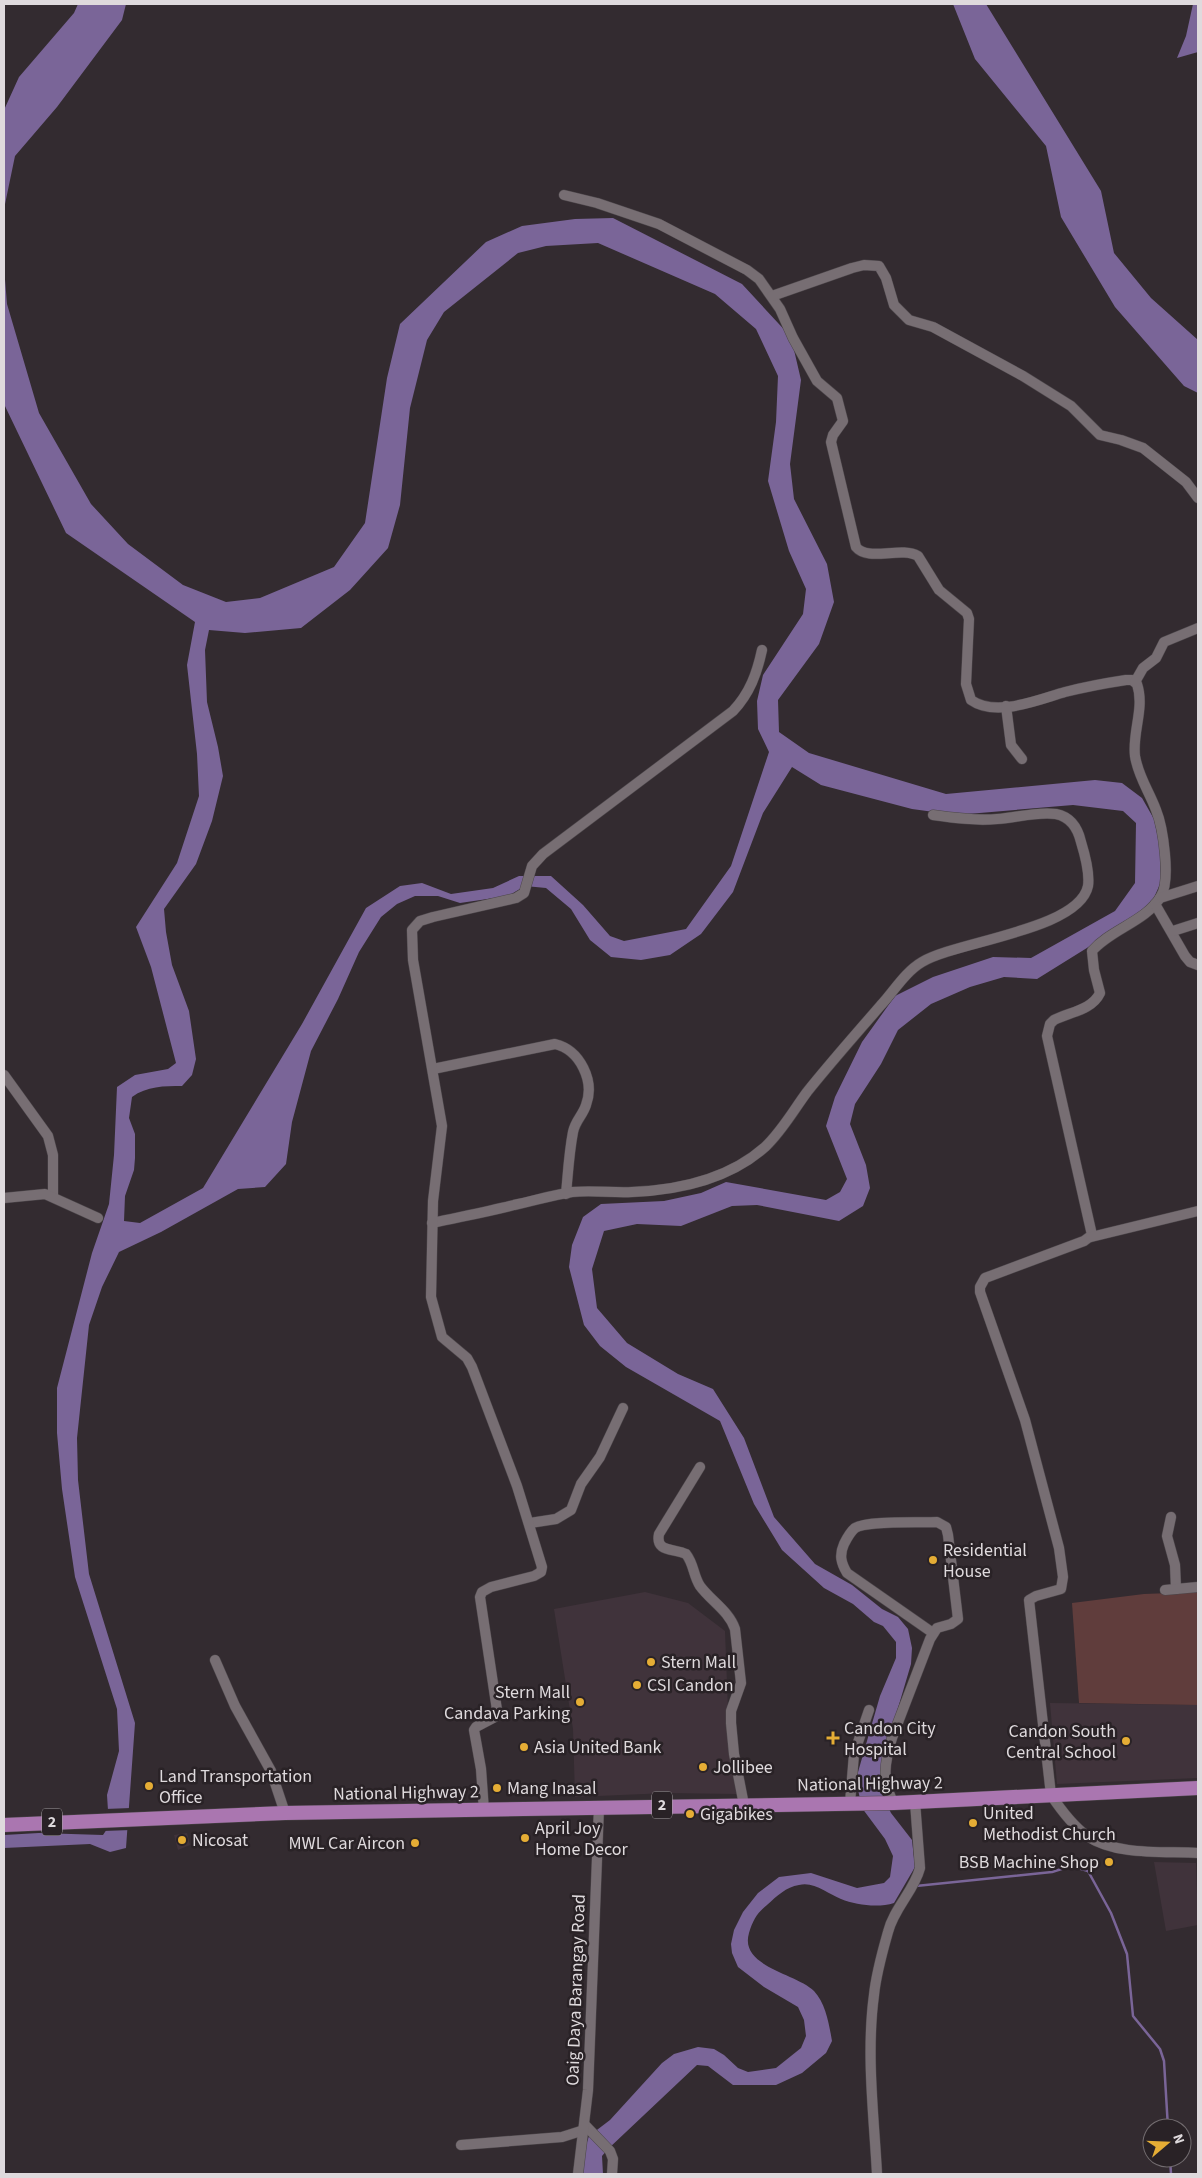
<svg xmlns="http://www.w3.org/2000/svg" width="1202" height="2178" viewBox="0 0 1202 2178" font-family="'Source Sans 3',sans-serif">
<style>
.built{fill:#40333b}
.green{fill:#603d3c}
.water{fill:#7a6598;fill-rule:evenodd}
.pier{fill:#332b30}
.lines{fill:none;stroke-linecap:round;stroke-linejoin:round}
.stream{stroke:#7a6598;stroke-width:2.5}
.minor-casing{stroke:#4d474b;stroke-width:11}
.major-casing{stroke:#4d474b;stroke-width:15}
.minor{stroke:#776e73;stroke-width:10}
.major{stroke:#aa76b0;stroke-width:14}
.poi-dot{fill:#e5ad35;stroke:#292226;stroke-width:2}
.labels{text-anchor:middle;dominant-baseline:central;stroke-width:5;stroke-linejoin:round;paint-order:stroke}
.shield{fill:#292226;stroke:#a8a3a6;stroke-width:1}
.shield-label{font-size:16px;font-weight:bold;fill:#dfdadd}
.poi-label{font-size:18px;fill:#dfdadd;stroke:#292226;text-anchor:start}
.street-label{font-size:18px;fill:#dfdadd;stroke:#292226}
</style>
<rect width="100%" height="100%" fill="#332b30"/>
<g class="built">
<path d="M645 1592 688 1603 725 1631 728 1710 737 1794 667 1793 575 1797 573 1729 554 1609Z"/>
<path d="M1050 1703 1198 1705V1778L1057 1784Z"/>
<path d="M187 1833 190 1845 178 1850 174 1835Z"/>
<path d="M1154 1862 1196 1863 1198 1925 1166 1931Z"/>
</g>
<path class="green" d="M1198 1592V1705L1079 1703 1072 1603 1144 1594Z"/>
<g class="water">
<path d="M78 4H126L122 20 57 107 15 156 4 209V110L19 77 74 13Z"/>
<path d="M953 4H986L1101 191 1114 253 1151 298 1198 340V393L1184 386 1115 307 1061 217 1046 146 975 59Z"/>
<path d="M1193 4H1198V52L1177 58 1186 36Z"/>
<path d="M613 218 742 284 791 337 801 380 790 464 794 499 827 564 834 602 819 644 778 700 779 732 809 753 946 794 1095 780 1122 783 1142 798 1154 819 1160 847 1161 882 1152 902 1111 933 1037 979 1004 977 970 987 931 1004 898 1030 881 1064 855 1104 850 1124 866 1165 870 1188 863 1206 839 1221 757 1205 732 1206 681 1226 637 1224 604 1231 592 1269 597 1308 627 1343 678 1374 713 1389 744 1438 774 1517 815 1564 852 1585 882 1609 898 1617 908 1629 912 1648 911 1664 885 1752 880 1790 891 1813 912 1840 915 1867 894 1903C878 1908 856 1905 841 1899 828 1894 814 1881 799 1885 786 1887 777 1896 767 1905 757 1913 753 1920 749 1933 739 1967 796 1973 814 1991 826 2004 829 2024 832 2041L826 2053 802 2073 776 2085H733L708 2066 697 2065 608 2149 602 2156 603 2174H581L583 2154 589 2136 610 2120 662 2063 674 2054 698 2047 714 2049 724 2055 738 2068 748 2072 776 2068 801 2048 806 2036 804 2020 798 2007 764 1987 738 1967 732 1953 731 1944 734 1930 743 1912 758 1893 779 1877 811 1873 857 1888 884 1883 890 1877 893 1856 885 1839 862 1808 857 1785 858 1772 880 1696 896 1658V1642L883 1626 874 1622 853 1604 824 1588 782 1550 754 1504 720 1421 626 1367 600 1346 584 1325 569 1267 572 1245 583 1217 601 1204 664 1201 701 1193 726 1182 826 1200 840 1192 847 1179 826 1126 835 1097 862 1042 895 996 933 977 993 957 1031 958 1115 911 1135 883 1136 823 1123 811 1073 805 956 815 912 809 821 785 792 767 763 813 733 892 701 934 670 955 641 960 611 957 590 940 571 909 546 888 525 886 508 896 460 903 438 896H415L397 904 381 917 359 952 338 999 311 1051 292 1122 286 1164 265 1187 238 1189 161 1232 119 1252 102 1287 89 1325 77 1438 78 1480 89 1574 135 1723 126 1848 110 1852 90 1844 4 1848V1835L39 1833 103 1835 109 1826 107 1795 119 1751 117 1709 75 1577 62 1489 57 1433V1388L92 1253 109 1204 114 1155 117 1087 135 1075 168 1069 176 1063 151 967 136 927 177 863 199 796 197 754 187 665 195 622 66 533 4 404V267L7 304 39 413 91 504 128 544 183 585 226 602 260 598 334 567 365 523 387 378 400 324 486 242 522 226 575 219ZM598 243 715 294 756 329 778 376 776 422 768 481 789 551 806 589 803 614 763 675 757 701 758 729 769 752 731 866 686 929 624 941 610 936 583 905 551 876H519L493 888 451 894 422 883 400 886 366 908 302 1024 203 1188 140 1223 124 1221 125 1196 134 1170 135 1158V1134L129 1118 132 1097C147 1086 164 1086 182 1086L192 1075 196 1059 189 1011 172 965 166 932 164 909 196 864 212 821 223 776 218 747 207 702 205 650 209 630 245 633 301 628 350 590 388 548 400 505 410 408 427 340 444 312 518 253 546 246Z"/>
</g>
<path class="pier" d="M131 1808V1830L103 1831 106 1825 105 1809Z"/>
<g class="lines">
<g class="stream">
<path d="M916 1886 1052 1872 1071 1866 1088 1871 1111 1913 1127 1954 1133 2016 1160 2049 1164 2061 1168 2128"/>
<path d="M1170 2158 1171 2174"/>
</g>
<g class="minor-casing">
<g id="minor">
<path d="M564 195 597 203 659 224 747 270 759 279 780 309 793 338 817 381 837 398 843 421 833 435 831 442 856 547C868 562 901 546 918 556L939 590 967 613 969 619 966 684 971 700C996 718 1040 699 1065 692 1085 687 1106 683 1126 680H1132L1137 684C1145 708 1132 732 1135 756 1138 776 1149 791 1156 810 1163 827 1171 880 1161 896 1147 921 1111 929 1092 951L1094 970 1100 993C1092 1010 1070 1012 1054 1020L1050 1024 1047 1036 1092 1235 1084 1241 985 1278 980 1287V1292L1025 1420 1059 1548 1063 1577 1061 1589 1036 1596 1029 1600 1051 1795C1061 1810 1072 1825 1087 1836 1117 1856 1164 1851 1198 1853"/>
<path d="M772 296 852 268 864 265 879 266 886 278 894 305 909 320 933 327 1023 376 1071 406 1100 435 1121 440 1143 448 1186 482 1198 498"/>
<path d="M1135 682 1143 668 1156 658 1164 642 1198 628"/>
<path d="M1006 706 1011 745 1022 759"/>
<path d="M1160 898 1198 886"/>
<path d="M1155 904 1185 956 1190 962 1198 965"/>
<path d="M1173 931 1198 923"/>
<path d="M433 1069 555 1044C580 1050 595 1081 586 1105 583 1115 575 1121 573 1132 569 1153 568 1173 566 1194"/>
<path d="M4 1075 48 1136 53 1155V1196"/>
<path d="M4 1198 45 1194 98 1218"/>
<path d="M432 1223C459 1217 487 1212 514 1205 533 1201 553 1195 572 1192 593 1190 612 1193 632 1192 679 1190 729 1179 765 1147 782 1131 793 1111 807 1092 831 1062 856 1034 881 1005 894 991 905 972 922 962 957 941 1079 930 1088 886 1090 872 1085 855 1081 842 1078 829 1071 817 1056 814 1037 811 1016 818 997 819 976 821 954 818 933 815"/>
<path d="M1091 1237 1198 1211"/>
<path d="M700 1467 659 1534C655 1553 675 1548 686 1554 694 1564 693 1575 700 1586 711 1601 729 1611 735 1629L741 1683 731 1711V1723L734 1754 744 1805"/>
<path d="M1171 1517 1167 1536 1175 1565 1176 1589"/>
<path d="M530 1523 556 1519 571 1510 581 1484 600 1457 623 1408"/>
<path d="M1165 1590 1198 1587"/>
<path d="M215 1660 235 1706 271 1771 285 1813"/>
<path d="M850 1803 854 1754 869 1710"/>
<path d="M894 1803C881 1782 885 1761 892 1738L930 1639 937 1628 951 1624 958 1619 948 1535 946 1527 937 1522C920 1523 868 1520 855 1528 850 1532 847 1538 844 1544 839 1555 841 1563 847 1573L933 1633"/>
<path d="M484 1811 481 1769 474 1730 476 1727 495 1717 497 1710 480 1597 482 1592 491 1587 534 1576 541 1572 542 1567 517 1486 472 1367 467 1358 442 1337 431 1297 433 1201 442 1126 413 960 412 930 420 921 433 917 516 898 524 893 532 866 543 854 733 711C750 693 757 673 762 650"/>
<path d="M585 2125 610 2151 613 2159 612 2174"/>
<path d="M461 2145 562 2137 584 2130"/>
<path d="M578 2174 588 2090 599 1807"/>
<path d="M877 2174C874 2116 866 2054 874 1995 876 1974 882 1953 888 1932 894 1908 914 1891 920 1868L915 1802"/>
</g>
</g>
<g class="major-casing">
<path id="major" d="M4 1825 285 1813 894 1803 1198 1788"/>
</g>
<use href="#minor" class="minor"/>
<use href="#major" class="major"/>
</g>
<g class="poi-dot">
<circle cx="933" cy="1560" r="5"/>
<circle cx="651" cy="1662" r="5"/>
<circle cx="637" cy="1685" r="5"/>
<circle cx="580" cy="1702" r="5"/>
<path d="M830.5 1730.5h5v5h5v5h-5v5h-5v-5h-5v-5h5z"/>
<circle cx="1126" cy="1741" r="5"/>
<circle cx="524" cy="1747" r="5"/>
<circle cx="703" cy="1767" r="5"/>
<circle cx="149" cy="1786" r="5"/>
<circle cx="497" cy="1788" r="5"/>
<circle cx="690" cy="1814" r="5"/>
<circle cx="973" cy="1823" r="5"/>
<circle cx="525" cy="1838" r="5"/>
<circle cx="182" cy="1840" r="5"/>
<circle cx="415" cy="1843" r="5"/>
<circle cx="1109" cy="1862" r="5"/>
</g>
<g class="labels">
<g class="shield">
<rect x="652" y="1791.5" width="20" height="27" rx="4"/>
<rect x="42" y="1808.5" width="20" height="27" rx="4"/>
</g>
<g class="shield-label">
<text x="662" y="1805">2</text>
<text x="52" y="1822">2</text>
</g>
<g class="poi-label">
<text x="943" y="1550">Residential<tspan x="943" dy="21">House</tspan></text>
<text x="661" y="1662">Stern Mall</text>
<text x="647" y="1685">CSI Candon</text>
<text x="570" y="1692" text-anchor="end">Stern Mall<tspan x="570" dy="21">Candava Parking</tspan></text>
<text x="844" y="1728">Candon City<tspan x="844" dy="21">Hospital</tspan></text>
<text x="1116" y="1731" text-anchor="end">Candon South<tspan x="1116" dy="21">Central School</tspan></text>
<text x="534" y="1747">Asia United Bank</text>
<text x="713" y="1767">Jollibee</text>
<text x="159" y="1776">Land Transportation<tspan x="159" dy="21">Office</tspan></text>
<text x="507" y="1788">Mang Inasal</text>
<text x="983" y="1813">United<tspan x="983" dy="21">Methodist Church</tspan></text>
<text x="700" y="1814">Gigabikes</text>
<text x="535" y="1828">April Joy<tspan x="535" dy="21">Home Decor</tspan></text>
<text x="192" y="1840">Nicosat</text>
<text x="405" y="1843" text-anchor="end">MWL Car Aircon</text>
<text x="1099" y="1862" text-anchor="end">BSB Machine Shop</text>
</g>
<g class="street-label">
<text transform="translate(870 1784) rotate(-1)">National Highway 2</text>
<text transform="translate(406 1793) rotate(-1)">National Highway 2</text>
<text transform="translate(576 1990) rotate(-88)">Oaig Daya Barangay Road</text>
</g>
</g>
<rect width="1202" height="2178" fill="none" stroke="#dfdadd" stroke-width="10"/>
<g transform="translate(1167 2143) rotate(71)"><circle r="24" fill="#292226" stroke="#726c6f"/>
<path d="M0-4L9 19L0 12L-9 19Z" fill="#e5ad35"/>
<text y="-8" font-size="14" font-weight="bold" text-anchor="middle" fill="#dfdadd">N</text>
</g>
</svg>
